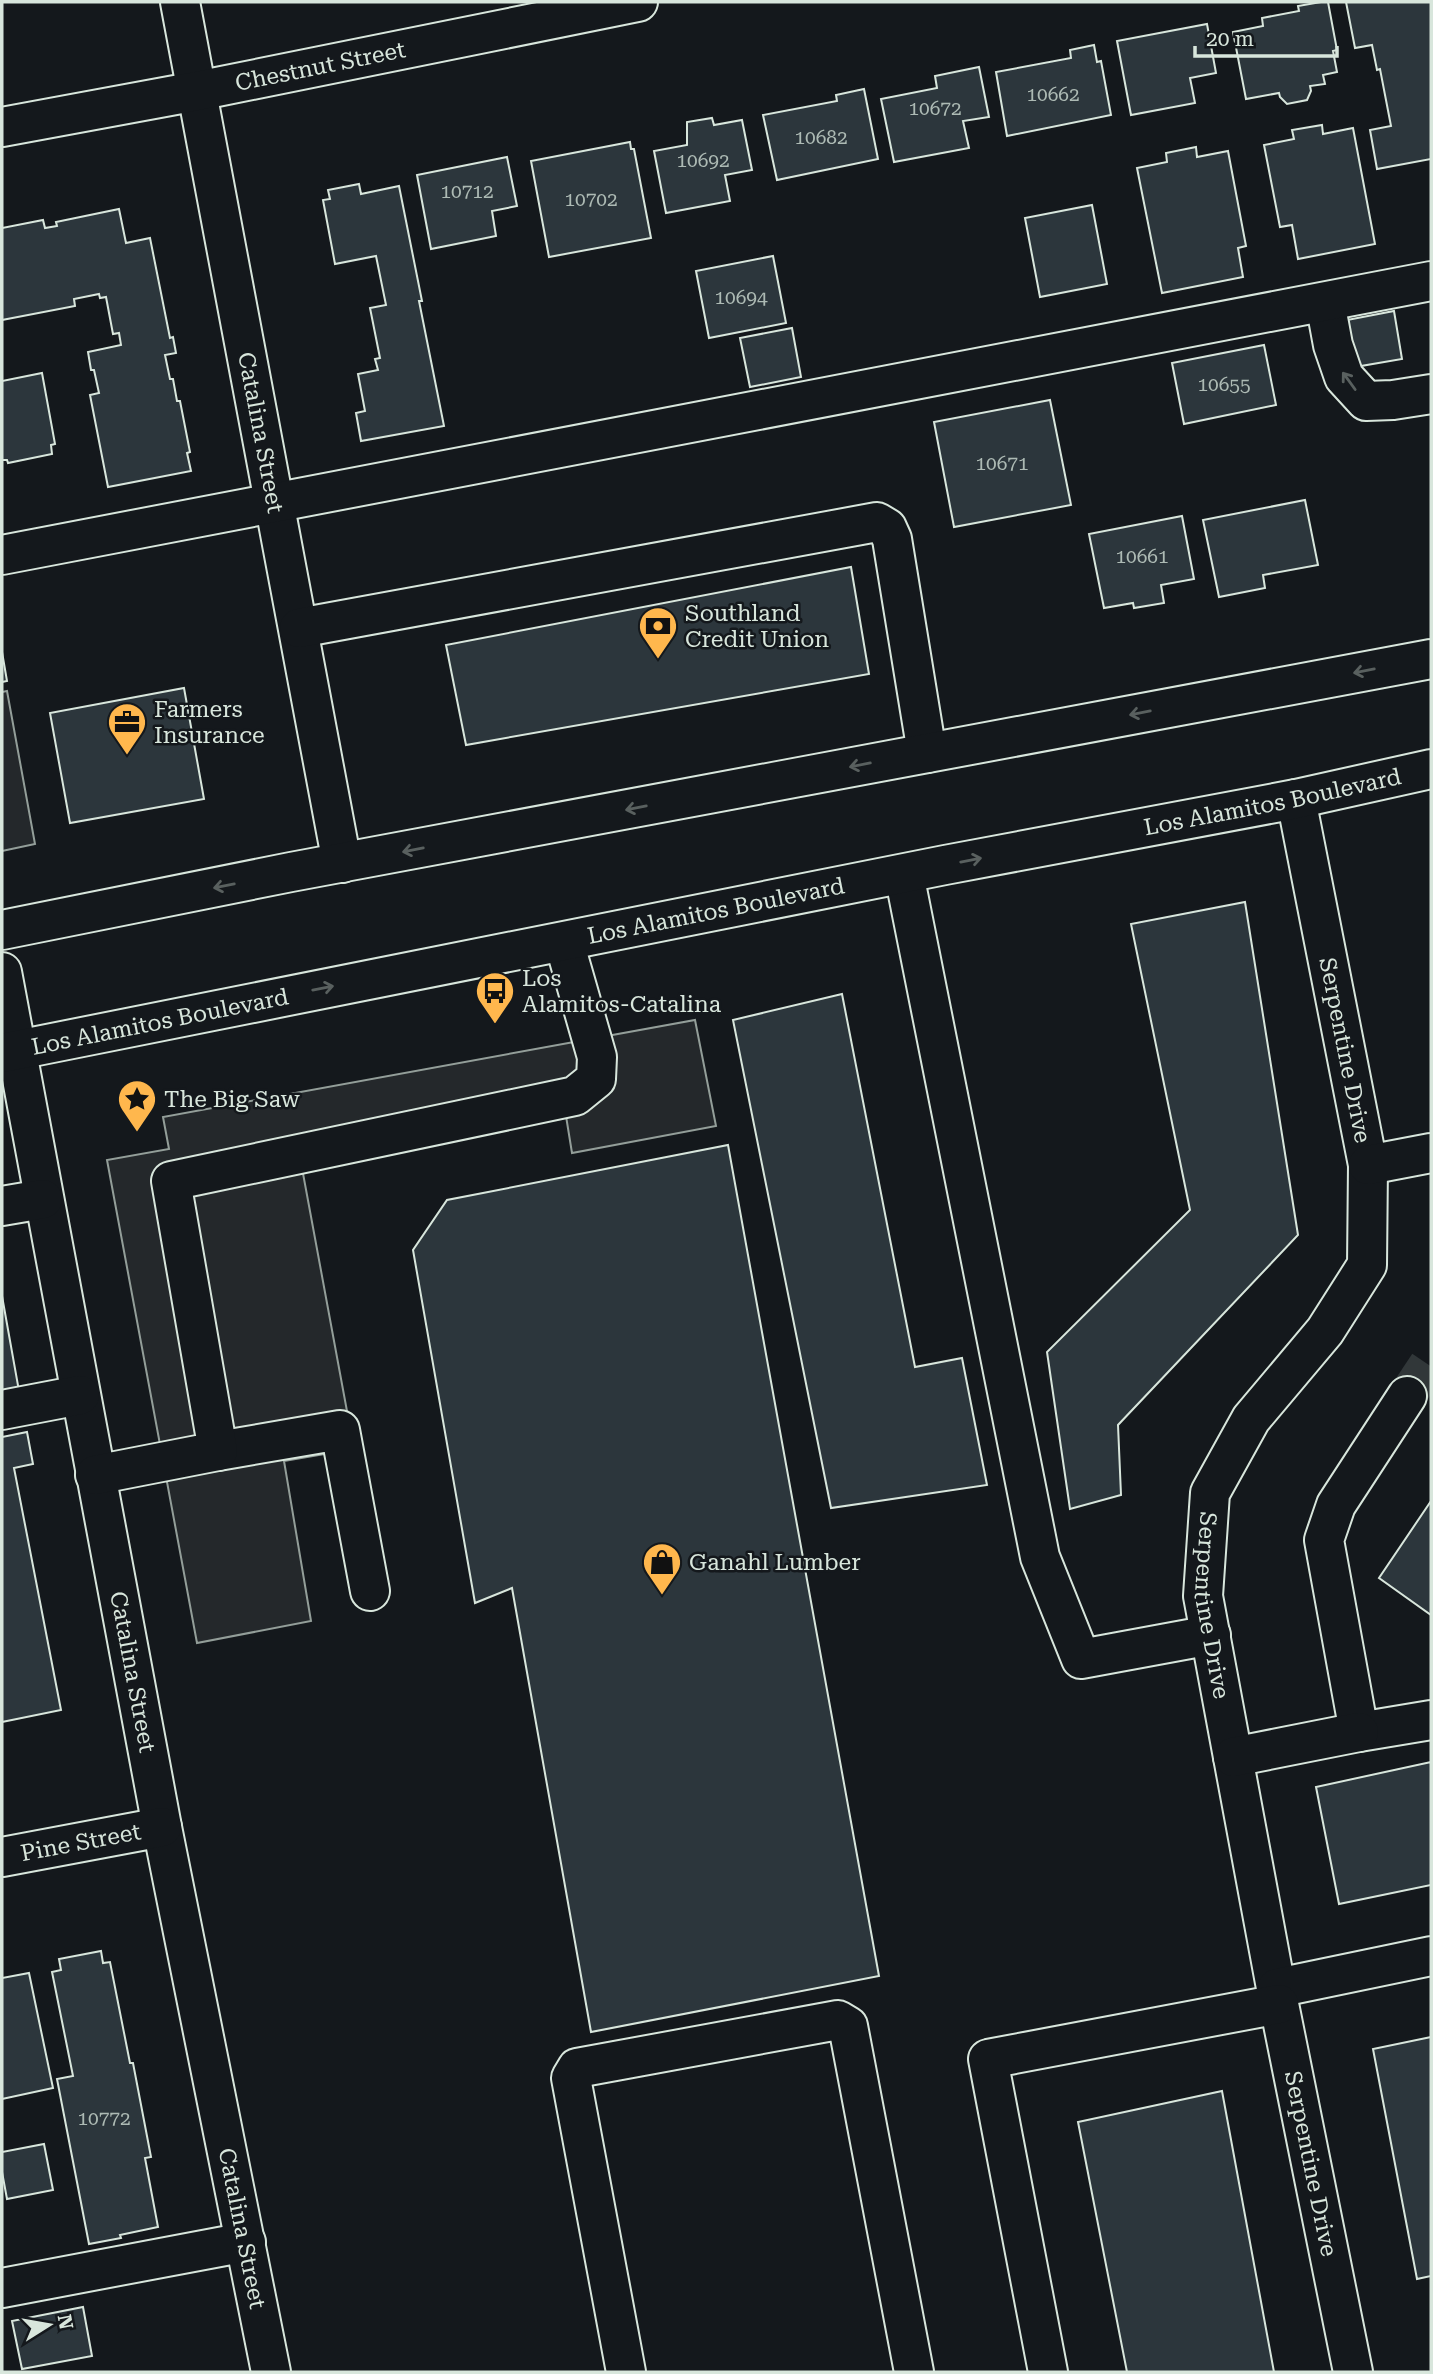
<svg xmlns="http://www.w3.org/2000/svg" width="1433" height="2374" viewBox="0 0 1433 2374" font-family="'Roboto Serif',serif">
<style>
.parking{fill:#24282b;stroke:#939e99;stroke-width:2}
.building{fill:#2c363c;stroke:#d8e6dc;stroke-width:2}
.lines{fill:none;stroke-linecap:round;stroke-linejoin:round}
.minor-tunnel{stroke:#313739;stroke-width:38;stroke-dasharray:38 19;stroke-linecap:butt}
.minor-casing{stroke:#d8e6dc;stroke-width:42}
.major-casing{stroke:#d8e6dc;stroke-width:42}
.minor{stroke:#14181c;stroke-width:38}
.major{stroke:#14181c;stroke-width:38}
.oneway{stroke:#59605f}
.labels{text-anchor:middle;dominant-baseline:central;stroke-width:5;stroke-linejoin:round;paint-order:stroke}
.number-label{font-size:19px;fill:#adbab4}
.street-label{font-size:23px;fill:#d8e6dc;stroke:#14181c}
.poi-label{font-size:23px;fill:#d8e6dc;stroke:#14181c;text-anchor:start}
</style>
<rect width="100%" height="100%" fill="#14181c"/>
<g class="parking">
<path d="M7 691 35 844 2 851V692Z"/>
<path d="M695 1020 716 1126 572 1153 566 1116 302 1168 354 1449 284 1461 311 1621 197 1643 107 1160 169 1149 163 1117Z"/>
</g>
<g class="building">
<path d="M1321 2H1328L1337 50 1333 51 1337 72 1323 75 1325 84 1310 86 1311 91 1307 100 1287 104 1280 97 1279 93 1246 99 1233 32 1263 26 1262 18 1299 11 1298 6Z"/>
<path d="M1346 2H1431V159L1377 169 1370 130 1391 126 1380 69 1377 70 1372 45 1355 48Z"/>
<path d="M1207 24 1216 73 1190 78 1195 103 1131 115 1117 41Z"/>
<path d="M1094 45 1097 62 1101 61 1111 115 1007 136 996 72 1071 58 1070 50Z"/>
<path d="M979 67 989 117 963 121 969 148 894 162 881 99 937 88 935 76Z"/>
<path d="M864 89 878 159 777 180 763 115 837 101 836 95Z"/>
<path d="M712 118 714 125 742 120 752 170 725 175 730 201 666 213 654 151 687 145V122Z"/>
<path d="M1322 125 1323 134 1353 128 1375 244 1298 259 1292 225 1280 227 1264 145 1294 139 1292 130Z"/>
<path d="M630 142 631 149H634L651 238 549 257 531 161Z"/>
<path d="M1196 147 1197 157 1228 151 1246 246 1238 248 1243 277 1162 293 1137 168 1167 162 1166 153Z"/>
<path d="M507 157 517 206 492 211 496 236 431 249 417 175Z"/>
<path d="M359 184 361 194 399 186 422 301H419L444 426 361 441 356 413 365 411 358 374 378 370 375 359 380 358 370 308 386 305 376 256 335 264 323 200 330 199 328 190Z"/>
<path d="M1092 205 1107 284 1040 297 1025 218Z"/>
<path d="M119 209 126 243 150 238 170 338 173 337 176 353 165 355 170 379H173L177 401H180L190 452 187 453 191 471 108 487 90 395 99 393 94 370H91L88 352 121 345 119 333 113 334 106 297 100 298 99 294 74 299 75 306 2 320V228L43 220 45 228 57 226 56 222Z"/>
<path d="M773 256 786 323 709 338 696 271Z"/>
<path d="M1394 311 1402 359 1355 367 1347 320Z"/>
<path d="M792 328 801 377 750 387 740 338Z"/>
<path d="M1264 345 1276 405 1184 424 1172 363Z"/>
<path d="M42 373 55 444 51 445 52 454 8 463 7 460H2V381Z"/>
<path d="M1050 400 1071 505 954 527 934 422Z"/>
<path d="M1305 500 1318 565 1263 575 1265 588 1219 597 1203 520Z"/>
<path d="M1182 516 1194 579 1161 585 1164 603 1134 608 1133 603 1104 608 1089 534Z"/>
<path d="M851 567 869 674 466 745 446 645Z"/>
<path d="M2 652 7 681 2 682Z"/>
<path d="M184 688 204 799 70 823 50 713Z"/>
<path d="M1245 902 1298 1235 1118 1425 1121 1495 1070 1509 1047 1352 1190 1210 1131 924Z"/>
<path d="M842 994 915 1367 962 1358 987 1485 831 1508 733 1020Z"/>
<path d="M728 1145 879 1976 591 2032 512 1588 475 1603 413 1250 447 1200Z"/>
<path d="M2 1296 19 1391 2 1395Z"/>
<path d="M27 1432 33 1464 14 1468 61 1710 2 1722V1437Z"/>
<path d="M1431 1501V1615L1379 1578Z"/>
<path d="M1431 1762V1885L1339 1904 1316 1787Z"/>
<path d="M101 1951 103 1963 110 1962 130 2063H133L151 2157 145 2158 158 2227 120 2235 121 2238 89 2244 57 2079 73 2076 52 1972 61 1970 59 1959Z"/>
<path d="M29 1973 53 2088 2 2099V1978Z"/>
<path d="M1431 2037V2276L1417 2279 1373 2049Z"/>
<path d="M1222 2091 1274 2372H1127L1078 2122Z"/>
<path d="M44 2144 53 2190 7 2199 2 2172V2152Z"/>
<path d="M83 2307 92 2356 22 2369 12 2321Z"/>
</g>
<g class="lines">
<path class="minor-tunnel" d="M1407 1396 1431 1360"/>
<g class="minor-casing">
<g id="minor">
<path id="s1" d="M180 2 342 863"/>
<path id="s2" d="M2 127 197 91 638 2"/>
<path d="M1325 302 1333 345 1344 377 1366 401 1393 400 1431 394"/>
<path d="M2 555 1431 281"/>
<path d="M299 628 877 522 887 528 892 539 927 753"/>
<path id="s3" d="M1296 799 1368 1165 1367 1265 1325 1331 1251 1419 1210 1493 1203 1596 1279 2004 1353 2372"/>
<path d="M904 874 1040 1557 1081 1659 1211 1635"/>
<path id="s4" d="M2 972 162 1827 271 2372"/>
<path d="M1368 1165 1431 1153"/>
<path d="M2 1206 43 1199"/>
<path d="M1407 1396 1336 1505 1324 1540 1359 1732 1431 1720"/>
<path d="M2 1410 80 1395"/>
<path d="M218 1451 340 1430 370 1591"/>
<path d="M95 1475 218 1451 171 1181 575 1096 596 1079 597 1057 564 942"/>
<path d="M1233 1757 1359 1732"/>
<path id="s5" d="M2 1857 162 1827"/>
<path d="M1277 1988 1431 1956"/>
<path d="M2 2288 246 2242"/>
<path d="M626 2372 571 2078 577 2068 838 2020 848 2026 914 2372"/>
<path d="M1048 2372 988 2059 1279 2004"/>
</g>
</g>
<g class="major-casing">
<g id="major">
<path d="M2 930 291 872 1431 659"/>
<path id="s6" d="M2 1053 945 865 1296 799 1431 769"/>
</g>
</g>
<use href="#minor" class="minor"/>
<use href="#major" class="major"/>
</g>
<defs><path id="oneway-shaft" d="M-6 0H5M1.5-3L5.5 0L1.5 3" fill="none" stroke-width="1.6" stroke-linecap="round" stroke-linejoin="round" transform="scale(1.75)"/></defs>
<g class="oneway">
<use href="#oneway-shaft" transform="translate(1349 381) rotate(-126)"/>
<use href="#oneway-shaft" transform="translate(1364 671) rotate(169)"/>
<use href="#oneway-shaft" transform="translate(1140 713) rotate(169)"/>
<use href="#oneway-shaft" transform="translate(860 765) rotate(169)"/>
<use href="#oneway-shaft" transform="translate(636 808) rotate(169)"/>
<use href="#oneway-shaft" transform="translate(413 850) rotate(169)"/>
<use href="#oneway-shaft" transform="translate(971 860) rotate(-11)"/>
<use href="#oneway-shaft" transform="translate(224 886) rotate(169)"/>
<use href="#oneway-shaft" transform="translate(323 988) rotate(-11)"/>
</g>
<defs>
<g id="bank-pin" transform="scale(2.0125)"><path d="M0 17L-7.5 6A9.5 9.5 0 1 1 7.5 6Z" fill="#ffb74d" stroke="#14181c"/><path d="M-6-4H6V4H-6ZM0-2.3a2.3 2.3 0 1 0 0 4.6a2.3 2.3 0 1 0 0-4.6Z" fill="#111"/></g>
<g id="office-pin" transform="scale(2.0125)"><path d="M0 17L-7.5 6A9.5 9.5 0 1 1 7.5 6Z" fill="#ffb74d" stroke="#14181c"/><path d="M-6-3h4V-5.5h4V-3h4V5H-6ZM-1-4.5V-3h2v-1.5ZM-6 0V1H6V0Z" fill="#111"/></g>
<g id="bus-pin" transform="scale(2.0125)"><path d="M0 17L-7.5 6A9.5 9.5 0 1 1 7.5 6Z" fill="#ffb74d" stroke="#14181c"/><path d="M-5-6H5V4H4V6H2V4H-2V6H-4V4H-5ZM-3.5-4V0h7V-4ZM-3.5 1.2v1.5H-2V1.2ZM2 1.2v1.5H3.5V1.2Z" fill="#111"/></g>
<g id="sight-pin" transform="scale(2.0125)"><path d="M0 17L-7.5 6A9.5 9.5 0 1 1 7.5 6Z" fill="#ffb74d" stroke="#14181c"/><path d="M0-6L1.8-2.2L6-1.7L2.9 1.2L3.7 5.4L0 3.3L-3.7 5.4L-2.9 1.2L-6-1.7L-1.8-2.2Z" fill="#111"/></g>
<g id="shop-pin" transform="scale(2.0125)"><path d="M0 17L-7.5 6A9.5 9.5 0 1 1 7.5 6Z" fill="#ffb74d" stroke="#14181c"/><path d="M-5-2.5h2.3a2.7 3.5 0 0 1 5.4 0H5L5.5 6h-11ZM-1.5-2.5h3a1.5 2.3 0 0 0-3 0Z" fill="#111"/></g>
</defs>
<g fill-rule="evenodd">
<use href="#bank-pin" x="658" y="626"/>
<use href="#office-pin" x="127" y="722"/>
<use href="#bus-pin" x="495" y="991"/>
<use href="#sight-pin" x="137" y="1099"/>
<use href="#shop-pin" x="662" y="1562"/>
</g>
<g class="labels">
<g class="number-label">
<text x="1053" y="94">10662</text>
<text x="935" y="108">10672</text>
<text x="821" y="137">10682</text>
<text x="703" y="160">10692</text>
<text x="467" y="191">10712</text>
<text x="591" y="199">10702</text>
<text x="741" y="297">10694</text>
<text x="1224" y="384">10655</text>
<text x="1002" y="463">10671</text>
<text x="1142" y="556">10661</text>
<text x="104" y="2118">10772</text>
</g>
<g class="street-label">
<text stroke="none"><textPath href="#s2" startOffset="324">Chestnut Street</textPath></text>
<text stroke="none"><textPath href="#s1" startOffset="438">Catalina Street</textPath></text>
<text stroke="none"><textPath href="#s6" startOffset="1295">Los Alamitos Boulevard</textPath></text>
<text stroke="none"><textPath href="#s6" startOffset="728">Los Alamitos Boulevard</textPath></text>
<text stroke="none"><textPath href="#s6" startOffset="161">Los Alamitos Boulevard</textPath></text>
<text stroke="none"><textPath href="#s3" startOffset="256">Serpentine Drive</textPath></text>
<text stroke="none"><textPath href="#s3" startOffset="864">Serpentine Drive</textPath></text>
<text stroke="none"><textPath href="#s4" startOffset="712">Catalina Street</textPath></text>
<text stroke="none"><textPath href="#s5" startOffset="80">Pine Street</textPath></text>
<text stroke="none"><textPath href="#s3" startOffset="1432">Serpentine Drive</textPath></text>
<text stroke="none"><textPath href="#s4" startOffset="1279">Catalina Street</textPath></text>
</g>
<g class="poi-label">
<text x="685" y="613">Southland<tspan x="685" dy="26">Credit Union</tspan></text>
<text x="154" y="709">Farmers<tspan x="154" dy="26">Insurance</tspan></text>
<text x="522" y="978">Los<tspan x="522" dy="26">Alamitos-Catalina</tspan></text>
<text x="164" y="1099">The Big Saw</text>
<text x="689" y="1562">Ganahl Lumber</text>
</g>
</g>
<rect width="1433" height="2374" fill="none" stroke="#d8e6dc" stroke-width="7"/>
<g transform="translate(49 2325) rotate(79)" stroke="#14181c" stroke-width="5" paint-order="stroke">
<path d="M0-5L12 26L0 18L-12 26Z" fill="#d8e6dc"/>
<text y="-10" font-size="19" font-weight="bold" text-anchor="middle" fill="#d8e6dc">N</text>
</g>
<path d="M1195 46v10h142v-10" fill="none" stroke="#d8e6dc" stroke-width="3.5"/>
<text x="1206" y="46" font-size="21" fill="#d8e6dc" stroke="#14181c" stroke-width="5" paint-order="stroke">20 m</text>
</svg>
